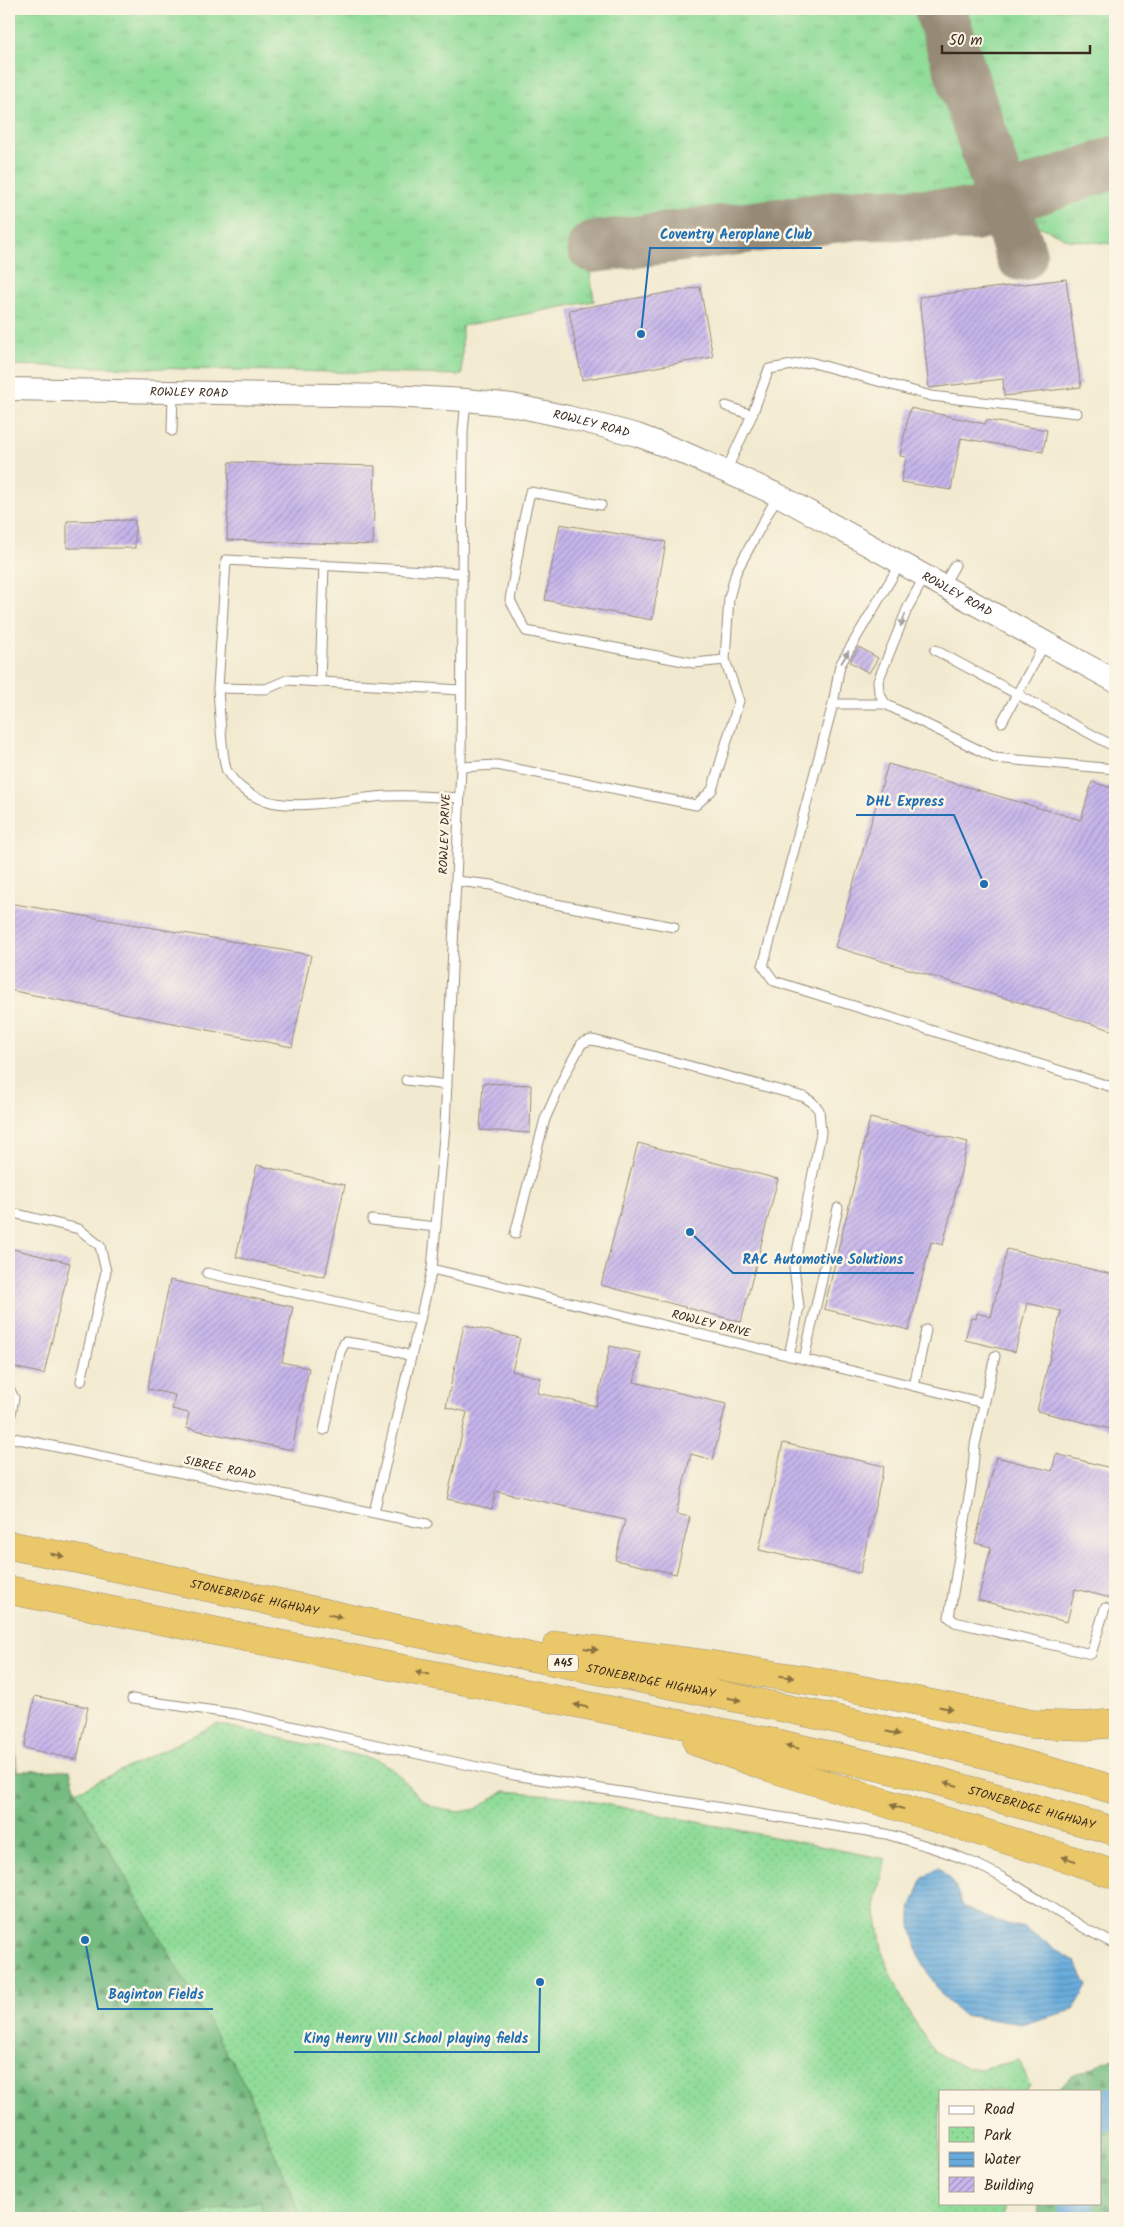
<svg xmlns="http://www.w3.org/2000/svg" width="1124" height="2227" viewBox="0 0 1124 2227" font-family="Kalam,sans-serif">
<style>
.grass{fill:url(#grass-tufts);stroke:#66835c}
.forest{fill:url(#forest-firs);stroke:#587350}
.park{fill:url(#park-dots);stroke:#66835c}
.water{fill:url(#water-rules);stroke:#516a7d}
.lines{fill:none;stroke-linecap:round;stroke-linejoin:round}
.river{stroke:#67abdc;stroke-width:35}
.taxiway{stroke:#968a77;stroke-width:52}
.building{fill:url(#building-hatch)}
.service-casing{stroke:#968a77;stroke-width:11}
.tertiary-casing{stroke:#968a77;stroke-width:24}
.trunk-casing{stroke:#968a77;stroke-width:29}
.service{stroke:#fff;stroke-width:9}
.tertiary{stroke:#fff;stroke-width:22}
.trunk{stroke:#eac769;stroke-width:28}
.oneway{fill:#a79f9a}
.oneway2{fill:#8a7140}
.labels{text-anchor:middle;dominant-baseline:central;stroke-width:5;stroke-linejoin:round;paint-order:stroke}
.shield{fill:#fcf5e5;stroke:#75675a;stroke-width:1}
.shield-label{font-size:11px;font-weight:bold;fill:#3b2a1e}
.street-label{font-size:12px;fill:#3b2a1e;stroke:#fcf5e5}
.leader{fill:none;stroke:#1f6fb2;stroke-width:2}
.callout-dot{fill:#1f6fb2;stroke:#fcf5e5;stroke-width:2}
.callout-label{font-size:14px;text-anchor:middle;font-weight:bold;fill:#1f6fb2;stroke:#fcf5e5;stroke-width:5;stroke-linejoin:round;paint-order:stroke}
</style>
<defs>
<pattern id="grass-tufts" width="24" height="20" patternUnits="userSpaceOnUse" patternTransform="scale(1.25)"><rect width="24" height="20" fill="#90dc99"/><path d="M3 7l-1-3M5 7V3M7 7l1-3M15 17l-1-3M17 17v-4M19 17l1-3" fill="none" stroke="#7dbd83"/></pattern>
<pattern id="forest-firs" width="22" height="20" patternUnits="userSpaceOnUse" patternTransform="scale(1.25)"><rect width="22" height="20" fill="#74bc81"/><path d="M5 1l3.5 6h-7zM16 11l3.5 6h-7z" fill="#609969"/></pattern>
<pattern id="park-dots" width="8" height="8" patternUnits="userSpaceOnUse" patternTransform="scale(1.25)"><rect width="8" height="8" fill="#90dc99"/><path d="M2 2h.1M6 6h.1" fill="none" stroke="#7dbd83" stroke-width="1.8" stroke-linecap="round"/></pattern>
<pattern id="water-rules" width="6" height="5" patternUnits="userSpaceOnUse" patternTransform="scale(1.25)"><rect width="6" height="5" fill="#67abdc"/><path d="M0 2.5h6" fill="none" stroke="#568bb2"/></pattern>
<pattern id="building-hatch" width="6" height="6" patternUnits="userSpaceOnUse" patternTransform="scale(1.25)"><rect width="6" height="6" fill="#c6b6ec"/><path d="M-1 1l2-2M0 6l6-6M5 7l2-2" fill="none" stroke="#a294bf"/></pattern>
</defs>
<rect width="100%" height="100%" fill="#fcf5e5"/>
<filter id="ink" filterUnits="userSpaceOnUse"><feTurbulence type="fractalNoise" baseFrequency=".02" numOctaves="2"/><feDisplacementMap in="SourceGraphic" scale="10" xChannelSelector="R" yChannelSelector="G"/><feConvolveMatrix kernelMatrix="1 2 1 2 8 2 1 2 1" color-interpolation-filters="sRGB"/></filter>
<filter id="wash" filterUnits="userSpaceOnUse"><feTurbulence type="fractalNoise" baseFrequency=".0096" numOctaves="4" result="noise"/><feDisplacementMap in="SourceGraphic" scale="20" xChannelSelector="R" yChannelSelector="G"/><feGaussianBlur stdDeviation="1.12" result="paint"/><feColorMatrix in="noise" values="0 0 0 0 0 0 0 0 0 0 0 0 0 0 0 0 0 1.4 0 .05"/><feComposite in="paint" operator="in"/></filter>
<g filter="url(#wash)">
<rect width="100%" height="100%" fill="#f2ead0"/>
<g class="grass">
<path d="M9 9H927L985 177 972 189 585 233 594 301 462 326V375L9 365Z"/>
<path d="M954 9H1115V244L1069 240 1026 220 1008 173Z"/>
</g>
<g class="forest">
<path d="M9 1739 15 1740 17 1771 70 1770 76 1792 247 2088 302 2218H263L259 2201 173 2218H9Z"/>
<path d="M1115 2057V2218H1038L1039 2203H1100V2091H1056L1072 2076Z"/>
</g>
<g class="park">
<path d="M217 1724 378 1760 393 1769 420 1798 430 1805 443 1810 460 1812 476 1809 504 1791 564 1796 886 1859 875 1906 883 1955 906 2008 934 2051 963 2067 980 2069 1019 2060 1030 2086 1026 2091H940V2203H1005V2218H302L247 2088 76 1792Z"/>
<path d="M260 2201 263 2218H173Z"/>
</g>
<path class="water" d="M938 1867 955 1885 963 1907 998 1922 1024 1928 1075 1962 1087 1986 1074 2010 1021 2024 963 2015 942 1996 920 1959 911 1926V1909L922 1879Z"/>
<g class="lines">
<g class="river">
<path d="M1100 2115 1115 2103"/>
<path d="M1076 2203V2218"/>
</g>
<g class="taxiway">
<path d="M940 9 1021 255"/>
<path d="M593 247 858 214 976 215 1003 201 1115 162"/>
</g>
</g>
<g id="blocks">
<g class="building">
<path d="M1066 279 1081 387 1004 396 1003 379 929 388 919 297Z"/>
<path d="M700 287 713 357 582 380 569 310Z"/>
<path d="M910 408 985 424 986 420 1047 430 1043 452 961 438 951 490 901 482 906 457 900 456Z"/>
<path d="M229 462 375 466 373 545 227 540Z"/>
<path d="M135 520V548H67V521Z"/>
<path d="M560 524 666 542 652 620 545 600Z"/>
<path d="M859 647 878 658 869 673 850 662Z"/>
<path d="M888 764 1081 820 1092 782 1115 789V1031L835 947Z"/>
<path d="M9 903 311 955 292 1047 9 990Z"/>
<path d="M483 1083 531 1085 530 1133 480 1130Z"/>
<path d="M870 1118 968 1142 943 1245 931 1242 909 1330 824 1309Z"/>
<path d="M638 1143 778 1179 741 1322 601 1285Z"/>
<path d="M257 1165 345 1185 325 1277 236 1257Z"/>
<path d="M9 1248 70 1263 44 1374 9 1366Z"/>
<path d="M1007 1249 1115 1275V1430L1037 1411 1061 1311 1027 1303 1015 1352 965 1340 971 1318 976 1319 977 1313 991 1317Z"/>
<path d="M170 1280 293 1307 282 1362 309 1368 292 1450 186 1428 189 1413 172 1409 175 1395 147 1389Z"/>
<path d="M464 1325 520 1338 512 1371 541 1378 537 1393 596 1406 610 1346 641 1353 634 1382 726 1404 713 1460 691 1454 676 1514 690 1517 676 1574 615 1560 625 1520 496 1491 492 1509 447 1499 467 1412 446 1407Z"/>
<path d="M783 1443 884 1466 860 1573 759 1550Z"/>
<path d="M1056 1454 1115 1469V1599L1075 1589 1067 1622 978 1600 991 1547 975 1543 996 1457 1052 1471Z"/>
<path d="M35 1696 88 1707 77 1760 24 1748Z"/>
</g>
</g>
</g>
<g filter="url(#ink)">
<use href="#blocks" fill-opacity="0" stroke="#968a77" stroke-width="1"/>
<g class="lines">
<g class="service-casing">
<g id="service">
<path d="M726 406 752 415 726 471"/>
<path d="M752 415 769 369 810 362 931 396 1077 413"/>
<path d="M172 431 173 393"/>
<path d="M601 505 530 492 523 523 510 600 526 631 694 663 725 660 729 598 736 572 778 495"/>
<path d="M900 564 840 665 833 704 763 966 774 981 1115 1088"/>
<path d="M943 586 955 565"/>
<path d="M935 650 1115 747"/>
<path d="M320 681 324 565"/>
<path d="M218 688C219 702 222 762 227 771 257 822 327 801 375 797 403 794 432 797 459 798"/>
<path d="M461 690 287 680 266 689 218 688 226 560 462 573"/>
<path d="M833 704H885L995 758 1115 769"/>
<path d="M885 704 879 692 878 681 908 607 925 576"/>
<path d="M1002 722 1045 643"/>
<path d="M461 767 497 765 696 805 712 790 739 701 725 660"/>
<path d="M456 881 492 885 535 900 674 927"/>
<path d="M406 1080 447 1085"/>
<path d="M9 1212 79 1229 100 1246 106 1271 81 1381"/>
<path d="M372 1220 436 1227"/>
<path d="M515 1234 545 1119 567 1070 582 1043 591 1040 597 1041 804 1097 812 1102 819 1110 821 1133 794 1267 799 1307 789 1356"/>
<path d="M432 1269 984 1403"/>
<path d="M207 1273 420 1320"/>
<path d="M995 1356 975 1445 972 1479 949 1617 955 1622 1091 1654 1105 1608"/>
<path d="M804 1359 838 1208"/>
<path d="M914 1386 926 1330"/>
<path d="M9 1388 14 1398 9 1425"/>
<path d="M324 1430 340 1352 345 1342 380 1347 411 1356"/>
<path d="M9 1437 427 1524"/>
<path d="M374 1512 432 1269 445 1126 461 767 463 432 466 400"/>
<path d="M132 1699 236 1714 514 1775 886 1834C914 1842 943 1850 969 1861 1021 1883 1064 1921 1115 1944"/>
</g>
</g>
<g class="tertiary-casing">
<g id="tertiary">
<path id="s1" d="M9 389 390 396 466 400 512 405 568 417 637 435 682 452 778 495 1115 681"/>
</g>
</g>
<g class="trunk-casing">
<g id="trunk">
<path id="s2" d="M9 1545C182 1580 354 1621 527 1656 724 1696 923 1732 1115 1790"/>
<path id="s3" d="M9 1590 780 1744 923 1777 1115 1831"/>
<path d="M557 1645 713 1665 843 1686 1032 1724 1085 1726 1115 1723"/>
<path d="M697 1742 768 1767 1076 1861 1115 1875"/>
</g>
</g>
<use href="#service" class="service"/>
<use href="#tertiary" class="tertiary"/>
<use href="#trunk" class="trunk"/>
</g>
<defs><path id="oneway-solid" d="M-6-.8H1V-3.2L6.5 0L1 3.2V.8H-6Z" transform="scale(1.25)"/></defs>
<g class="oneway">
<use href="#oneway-solid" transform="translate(903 620) rotate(111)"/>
<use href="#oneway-solid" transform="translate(845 657) rotate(-59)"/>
</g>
<g class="oneway2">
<use href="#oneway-solid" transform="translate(57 1555) rotate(12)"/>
<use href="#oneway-solid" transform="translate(335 1616) rotate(13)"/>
<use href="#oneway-solid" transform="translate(591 1649) rotate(7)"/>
<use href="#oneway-solid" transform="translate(422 1673) rotate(-168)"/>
<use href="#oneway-solid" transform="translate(787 1677) rotate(9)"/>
<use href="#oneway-solid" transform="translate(734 1699) rotate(11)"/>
<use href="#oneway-solid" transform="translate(581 1706) rotate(-168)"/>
<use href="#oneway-solid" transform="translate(946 1708) rotate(12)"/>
<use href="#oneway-solid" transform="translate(893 1733) rotate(13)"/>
<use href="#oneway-solid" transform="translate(792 1747) rotate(-167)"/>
<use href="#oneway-solid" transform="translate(951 1784) rotate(-165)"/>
<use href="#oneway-solid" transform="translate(897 1807) rotate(-163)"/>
<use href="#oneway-solid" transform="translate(1069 1859) rotate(-163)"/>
</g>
</g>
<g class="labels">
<rect class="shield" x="548" y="1654.5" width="30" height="17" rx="4"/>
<g class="shield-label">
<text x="563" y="1663">A45</text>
</g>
<g class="street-label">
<text stroke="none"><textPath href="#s1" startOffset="180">ROWLEY ROAD</textPath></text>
<text stroke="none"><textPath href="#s1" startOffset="585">ROWLEY ROAD</textPath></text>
<text stroke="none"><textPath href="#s1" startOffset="990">ROWLEY ROAD</textPath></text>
<text transform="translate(445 834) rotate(-88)">ROWLEY DRIVE</text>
<text transform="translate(711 1324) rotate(14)">ROWLEY DRIVE</text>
<text transform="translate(220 1468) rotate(12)">SIBREE ROAD</text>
<text stroke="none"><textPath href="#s2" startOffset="251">STONEBRIDGE HIGHWAY</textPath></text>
<text stroke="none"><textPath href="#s2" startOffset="656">STONEBRIDGE HIGHWAY</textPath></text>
<text stroke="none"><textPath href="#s3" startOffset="1046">STONEBRIDGE HIGHWAY</textPath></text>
</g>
</g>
<path class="leader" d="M641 334L650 248H822M984 884L954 815H856M690 1232L733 1273H914M85 1940L98 2009H213M540 1982L539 2052H294"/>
<g class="callout-dot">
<circle cx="641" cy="334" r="5"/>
<circle cx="984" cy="884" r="5"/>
<circle cx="690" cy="1232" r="5"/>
<circle cx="85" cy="1940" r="5"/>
<circle cx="540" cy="1982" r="5"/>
</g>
<g class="callout-label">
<text x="736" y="239">Coventry Aeroplane Club</text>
<text x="905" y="806">DHL Express</text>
<text x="823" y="1264">RAC Automotive Solutions</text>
<text x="156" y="1999">Baginton Fields</text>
<text x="416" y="2043">King Henry VIII School playing fields</text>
</g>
<rect width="1124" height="2227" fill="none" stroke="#fcf5e5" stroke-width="30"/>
<rect x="939" y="2090" width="162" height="115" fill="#fcf5e5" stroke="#afa495"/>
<rect x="949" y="2106" width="25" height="8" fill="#ffffff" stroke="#afa495"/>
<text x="984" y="2114" font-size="15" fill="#3b2a1e">Road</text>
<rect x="949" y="2127" width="25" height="15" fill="url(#park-dots)" stroke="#afa495"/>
<text x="984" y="2140" font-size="15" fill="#3b2a1e">Park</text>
<rect x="949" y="2152" width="25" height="15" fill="url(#water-rules)" stroke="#afa495"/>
<text x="984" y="2164" font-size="15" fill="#3b2a1e">Water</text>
<rect x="949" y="2177" width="25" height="15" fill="url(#building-hatch)" stroke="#afa495"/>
<text x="984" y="2190" font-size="15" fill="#3b2a1e">Building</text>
<path d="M942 45v8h148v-8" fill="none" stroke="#3b2a1e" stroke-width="2.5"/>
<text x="949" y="45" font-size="15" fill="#3b2a1e" stroke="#fcf5e5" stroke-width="4" paint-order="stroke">50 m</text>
</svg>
